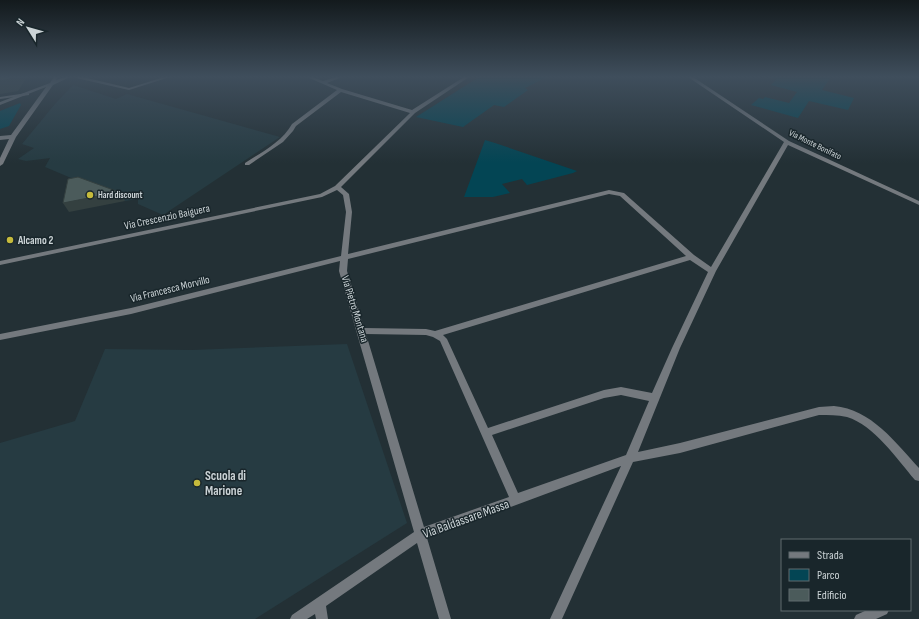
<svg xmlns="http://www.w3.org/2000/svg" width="919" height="619" viewBox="0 0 919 619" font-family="'Sofia Sans Condensed',sans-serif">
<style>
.built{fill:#263b42}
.green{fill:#034554}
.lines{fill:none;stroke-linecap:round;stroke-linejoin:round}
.minor{fill:#74797e;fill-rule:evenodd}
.tertiary{fill:#74797e;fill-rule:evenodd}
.shaded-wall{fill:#344040}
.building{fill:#4b5b5b;stroke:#344040}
.poi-dot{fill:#c6bb3c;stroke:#19262b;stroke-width:1.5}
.labels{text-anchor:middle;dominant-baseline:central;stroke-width:3;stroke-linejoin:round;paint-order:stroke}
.far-street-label{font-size:9px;fill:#cbd3d6;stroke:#19262b}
.far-poi-label{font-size:9px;font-weight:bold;fill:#cbd3d6;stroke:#19262b;text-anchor:start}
.street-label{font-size:11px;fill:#cbd3d6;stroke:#19262b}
.poi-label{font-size:11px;font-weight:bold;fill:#cbd3d6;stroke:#19262b;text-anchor:start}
.near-poi-label{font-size:13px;font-weight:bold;fill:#cbd3d6;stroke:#19262b;text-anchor:start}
.near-street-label{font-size:13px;fill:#cbd3d6;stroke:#19262b}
</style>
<rect width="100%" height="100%" fill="#233035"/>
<g class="built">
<path d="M73 85 116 99 127 94 280 137 163 215 138 204V199L125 201 84 186 76 180 45 167 50 158 26 161 18 159 34 148 22 144 55 104Z"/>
<path d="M347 344 407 523 255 619H0V443L75 421 105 349 192 350Z"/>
</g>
<g class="green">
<path d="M479 77H547L525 88 528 90 504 107 494 105 463 127 416 117Z"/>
<path d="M768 77H831L822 90 854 98 848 110 809 101 798 118 751 105 759 98 763 99 765 97 789 103 797 92 771 85 776 79Z"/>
<path d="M20 103 21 105 9 126 0 129V111Z"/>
<path d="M485 140 495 143 577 171 573 173 527 185 522 179 502 184 510 193 493 197H464Z"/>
</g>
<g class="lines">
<g class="minor">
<path d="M76 77H83L129 88 164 77H170L129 90 76 78Z"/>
<path d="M307 77H312L323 81 336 77H342L327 83 342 89 412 110 464 77H469L415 113 341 187 349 194 352 212 348 254 609 190 624 193 694 255 711 267 784 142 688 77H693L789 141 919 201V205L917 204 788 145 716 271 680 348 638 452 680 443 819 407C824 407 829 406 834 406 871 409 896 443 919 468V481L915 480C897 459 874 425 847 417 837 415 829 415 819 415L680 453 633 462 562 619H550L621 466 427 538 451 619H439L417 543 326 606 328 619H316L315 614 307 619H290L292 615 414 532 339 271 340 261 131 314 0 340V334L131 308 341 256 346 212 343 195 337 190 322 197 0 265V261L320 194 335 186 410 113 341 92 296 126 293 131 283 142 249 165H245V163C262 152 282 142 292 124L337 90ZM609 194 620 196 686 256 435 331 426 329 364 328 347 271 348 259ZM690 260 708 272 672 348 652 393 621 387 604 390 488 428 447 339 443 335ZM366 334 426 335 433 337 440 341 509 497 424 527ZM621 395 649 401 626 455 518 493 492 435 604 398Z"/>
<path d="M27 93H29V95L0 99V97Z"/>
<path d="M867 610H889L887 614 876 619H854L856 615Z"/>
</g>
<path class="tertiary" d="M54 77H58L56 80 65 77H70L53 85 16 137 3 164 0 166V158L9 139 0 140V136L11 135 46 87 0 105V102L50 83Z"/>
</g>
<g class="shaded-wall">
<path d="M12 77H27L18 91 0 94V81Z"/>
<path d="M119 192 125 201 69 212 63 203Z"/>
</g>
<g class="building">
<path d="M0 77H12L10 79 0 81Z"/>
<path d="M78 177 119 192 63 203 68 179Z"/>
</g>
<linearGradient id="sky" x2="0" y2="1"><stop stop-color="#131a1d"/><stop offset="0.47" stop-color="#3f4e5c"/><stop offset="1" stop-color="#3f4e5c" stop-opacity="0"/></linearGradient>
<rect width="919" height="163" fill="url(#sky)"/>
<g class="poi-dot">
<circle cx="90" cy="195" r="4"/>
<circle cx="10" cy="240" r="4"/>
<circle cx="197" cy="483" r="4"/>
</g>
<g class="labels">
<g class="far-street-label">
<text transform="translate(815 145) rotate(26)">Via Monte Bonifato</text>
</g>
<g class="far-poi-label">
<text x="98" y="195">Hard discount</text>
</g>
<g class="street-label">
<text transform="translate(167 217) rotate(-12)">Via Crescenzio Baiguera</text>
<text transform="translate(170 289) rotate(-14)">Via Francesca Morvillo</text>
<text transform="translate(355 309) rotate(73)">Via Pietro Montana</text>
</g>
<g class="poi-label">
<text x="18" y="240">Alcamo 2</text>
</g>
<g class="near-poi-label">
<text x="205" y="476">Scuola di<tspan x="205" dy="15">Marione</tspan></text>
</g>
<g class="near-street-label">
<text transform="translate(466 519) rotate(-20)">Via Baldassare Massa</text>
</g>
</g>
<rect x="781" y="539" width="130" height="72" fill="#19262b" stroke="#606b6f"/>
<rect x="789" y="552" width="20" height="6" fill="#74797e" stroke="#606b6f"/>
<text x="817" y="559" font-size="12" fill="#cbd3d6">Strada</text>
<rect x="789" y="569" width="20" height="12" fill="#034554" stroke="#606b6f"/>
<text x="817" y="579" font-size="12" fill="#cbd3d6">Parco</text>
<rect x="789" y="589" width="20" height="12" fill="#4b5b5b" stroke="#606b6f"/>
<text x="817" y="599" font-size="12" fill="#cbd3d6">Edificio</text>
<g transform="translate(28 28) rotate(307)" stroke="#19262b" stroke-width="3" paint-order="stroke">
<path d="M0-3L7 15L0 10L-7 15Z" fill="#cbd3d6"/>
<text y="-6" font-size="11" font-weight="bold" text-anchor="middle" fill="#cbd3d6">N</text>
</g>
</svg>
